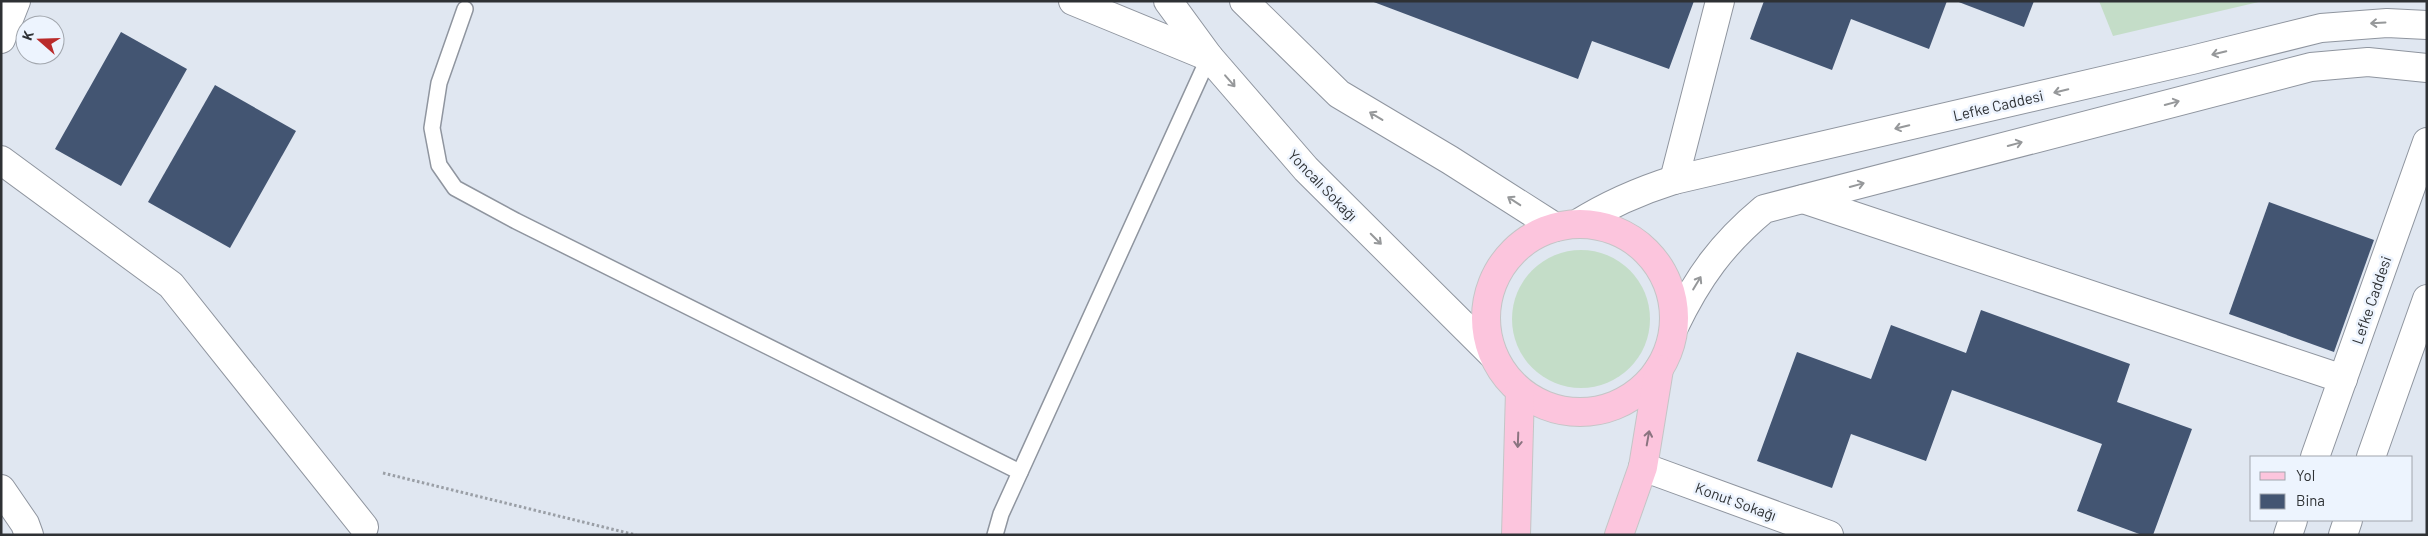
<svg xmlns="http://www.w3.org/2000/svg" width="2428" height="536" viewBox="0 0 2428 536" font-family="Barlow,sans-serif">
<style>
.green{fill:#c4ddc8}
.building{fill:#435572}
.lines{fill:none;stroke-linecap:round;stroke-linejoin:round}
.lane-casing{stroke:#8f959f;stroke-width:18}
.street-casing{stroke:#8f959f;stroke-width:30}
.secondary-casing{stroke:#8f959f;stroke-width:30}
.primary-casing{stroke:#c4c5c6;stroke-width:30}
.path{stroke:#9a9fa6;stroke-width:3;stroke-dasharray:2.5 2.5;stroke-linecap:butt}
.lane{stroke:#fff;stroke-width:15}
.street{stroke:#fff;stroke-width:28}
.secondary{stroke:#fff;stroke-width:28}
.primary{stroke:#fcc5dd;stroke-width:28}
.oneway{stroke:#96989a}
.oneway2{stroke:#8b7480}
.labels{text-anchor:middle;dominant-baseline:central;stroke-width:5;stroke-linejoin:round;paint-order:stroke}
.street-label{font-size:15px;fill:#2e3134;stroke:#edf4fe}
</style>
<rect width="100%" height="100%" fill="#e0e7f1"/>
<g class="green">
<path d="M2099 1H2263L2113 36Z"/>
<circle cx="1581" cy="319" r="69"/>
</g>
<g class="building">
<path d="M1371 1H1694L1669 69 1592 41 1578 79Z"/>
<path d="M1764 1H1947L1929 49 1851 19 1832 70 1750 39Z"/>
<path d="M1956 1H2034L2024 27Z"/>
<path d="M121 32 187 69 121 186 55 149Z"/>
<path d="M215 85 296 131 230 248 148 202Z"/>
<path d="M2269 202 2374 240 2334 352 2229 314Z"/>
<path d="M1981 310 2130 364 2117 402 2192 429 2153 535H2142L2077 511 2102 444 1952 390 1926 461 1851 434 1832 488 1757 461 1797 352 1871 379 1891 325 1966 353Z"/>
</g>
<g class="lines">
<g class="lane-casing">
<g id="lane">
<path d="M465 9 439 83 432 128 439 165 455 188 516 221 1020 472"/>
<path d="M995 535 1001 514 1209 57"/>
</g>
</g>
<g class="street-casing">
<g id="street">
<path d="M1073 1 1209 57"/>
<path d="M1 39 16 1"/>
<path d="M1 160 171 285 364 527"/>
<path d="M1674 180 1720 1"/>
<path d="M1803 199 2343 379"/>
<path d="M1577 224C1609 204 1639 191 1674 180L2192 60 2321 28 2387 23 2427 25"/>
<path d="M1674 327C1698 277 1722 244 1764 209L2311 67 2368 62 2427 68"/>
<path d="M2315 457 2427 142"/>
<path d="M2371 457 2427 299"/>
<path d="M1643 467 1829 535"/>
<path d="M1 489 25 524 29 535"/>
<path d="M2288 535 2293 520"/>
<path d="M2343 535 2348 520"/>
</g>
</g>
<g class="secondary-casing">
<g id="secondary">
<path d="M1168 1 1209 57 1306 169 1493 355"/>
<path d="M1244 1 1339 94 1450 160 1555 227"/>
</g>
</g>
<g class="primary-casing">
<g id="primary">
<circle cx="1580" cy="318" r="94"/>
<path d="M1516 535 1520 391"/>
<path d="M1619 535 1643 467 1659 369"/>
</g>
</g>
<path class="path" d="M383 473 636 535"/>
<use href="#lane" class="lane"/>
<use href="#street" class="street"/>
<use href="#secondary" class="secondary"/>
<use href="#primary" class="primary"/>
</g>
<defs><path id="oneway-shaft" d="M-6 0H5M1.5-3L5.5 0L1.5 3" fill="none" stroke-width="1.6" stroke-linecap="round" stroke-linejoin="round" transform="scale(1.25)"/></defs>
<g class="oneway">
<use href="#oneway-shaft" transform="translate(2378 23) rotate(177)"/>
<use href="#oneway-shaft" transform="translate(2219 53) rotate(166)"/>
<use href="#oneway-shaft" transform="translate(1230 81) rotate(49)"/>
<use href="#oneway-shaft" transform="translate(2061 91) rotate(167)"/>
<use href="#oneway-shaft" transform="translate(2172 103) rotate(-15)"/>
<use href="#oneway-shaft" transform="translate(1376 116) rotate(-149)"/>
<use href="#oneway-shaft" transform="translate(1902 127) rotate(167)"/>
<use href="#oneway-shaft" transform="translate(2015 144) rotate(-15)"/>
<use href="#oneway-shaft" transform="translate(1857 185) rotate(-15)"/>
<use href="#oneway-shaft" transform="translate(1514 201) rotate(-147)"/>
<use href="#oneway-shaft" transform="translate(1376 239) rotate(45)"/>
<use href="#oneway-shaft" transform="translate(1697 283) rotate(-59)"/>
</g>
<g class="oneway2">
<use href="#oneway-shaft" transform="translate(1648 438) rotate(-80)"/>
<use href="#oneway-shaft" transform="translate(1518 440) rotate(92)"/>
</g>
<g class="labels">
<g class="street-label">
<text transform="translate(1998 105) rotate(-13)">Lefke Caddesi</text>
<text transform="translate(1323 185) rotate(46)">Yoncalı Sokağı</text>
<text transform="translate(2371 300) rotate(-71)">Lefke Caddesi</text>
<text transform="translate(1736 501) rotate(20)">Konut Sokağı</text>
</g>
</g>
<rect width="2428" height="536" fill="none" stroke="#2e3134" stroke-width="5"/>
<rect x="2250" y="456" width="162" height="65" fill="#edf4fe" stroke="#a1a6ad"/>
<rect x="2260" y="472" width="25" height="8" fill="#fcc5dd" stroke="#a1a6ad"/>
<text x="2296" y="481" font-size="15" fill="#2e3134">Yol</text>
<rect x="2260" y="494" width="25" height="15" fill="#435572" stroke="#a1a6ad"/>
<text x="2296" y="506" font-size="15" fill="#2e3134">Bina</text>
<g transform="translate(40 40) rotate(290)"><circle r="24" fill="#edf4fe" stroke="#a1a6ad"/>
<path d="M0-4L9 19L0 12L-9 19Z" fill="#ba2b2b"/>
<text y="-8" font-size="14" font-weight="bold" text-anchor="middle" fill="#2e3134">K</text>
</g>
</svg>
